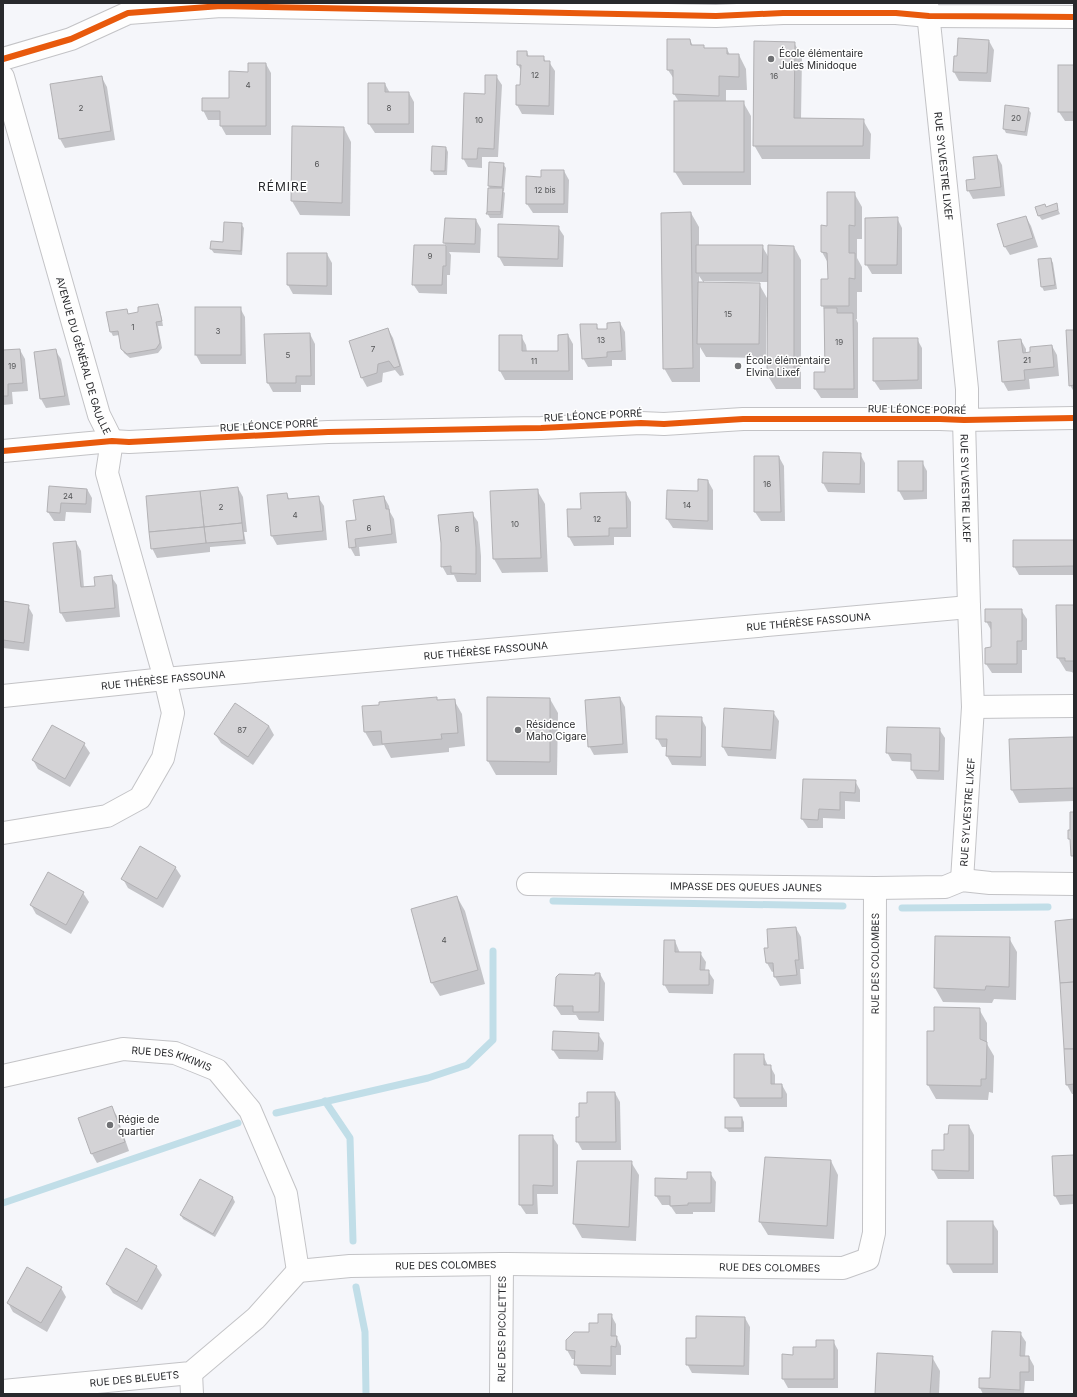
<svg xmlns="http://www.w3.org/2000/svg" width="1077" height="1397" viewBox="0 0 1077 1397" font-family="Inter,sans-serif">
<style>
.shadow{fill:#0003}
.lines{fill:none;stroke-linecap:round;stroke-linejoin:round}
.stream{stroke:#c1dee8;stroke-width:7}
.building{fill:#d4d3d6;stroke:#b2b1b4}
.street-casing{stroke:#c3c3c6;stroke-width:24}
.street{stroke:#fefefe;stroke-width:22}
.cycleway-casing{stroke:#fff;stroke-width:8}
.cycleway{stroke:#e8590c;stroke-width:6}
.poi-dot{fill:#707174;stroke:#fff;stroke-width:1.5}
.labels{text-anchor:middle;dominant-baseline:central;stroke-width:3;stroke-linejoin:round;paint-order:stroke}
.number-label{font-size:8px;fill:#535456}
.poi-label{font-size:10px;fill:#28292c;stroke:#fff;text-anchor:start}
.street-label{font-size:10px;fill:#28292c;stroke:#fff}
.quarter-label{font-size:12px;letter-spacing:1px;fill:#28292c;stroke:#fff}
</style>
<rect width="100%" height="100%" fill="#f5f6fa"/>
<g class="shadow">
<path d="M690 40 693 46H703L705 49H727L730 55H739L746 69 747 90H726V102H743L751 116V185H683L675 172 679 102 674 94V79L668 70Z"/>
<path d="M989 41 994 50 991 82 959 81 954 72Z"/>
<path d="M794 43 802 56 801 119 863 120 871 134 870 159H762L754 145Z"/>
<path d="M527 52 529 57H543L546 62H549L555 71 554 115 522 114 517 105V86H521L522 72 518 65Z"/>
<path d="M266 64 271 73V135H226L221 126V120H208L203 110 230 99 249 73Z"/>
<path d="M1074 66V121H1065L1059 112Z"/>
<path d="M496 76 502 85 498 157H482V168L468 167 463 158 486 95Z"/>
<path d="M102 78 107 87 115 140 65 148 60 139Z"/>
<path d="M385 84 390 93H409L414 102V133H375L369 124Z"/>
<path d="M1028 109 1031 113 1027 136 1006 133 1004 129Z"/>
<path d="M344 128 351 142 350 216 300 215 292 201Z"/>
<path d="M446 148 448 152 447 175H434L432 171Z"/>
<path d="M997 156 1002 165 1005 196 973 199 968 190Z"/>
<path d="M490 163 503 164 506 168 504 191H503L505 193 503 218H490L487 213 490 189 489 186Z"/>
<path d="M564 171 569 180 568 213H533L527 204 542 178Z"/>
<path d="M854 193 862 207V239H857V258L862 267V292H857V319H856L858 323V398H821L815 389 826 373 825 311 822 305 829 280 828 263 822 252Z"/>
<path d="M1056 205 1060 214 1042 220 1039 216 1046 208Z"/>
<path d="M691 213 699 227V246H762L769 258 794 247 801 260V389H776L768 376 769 282 704 281V283L699 276V283L759 284 767 298 766 358 706 357 700 347V382H672L664 368Z"/>
<path d="M1026 217 1031 226 1038 247 1010 255 1005 247Z"/>
<path d="M897 218 902 228V274H872L866 264Z"/>
<path d="M476 220 481 229 480 253 449 252 451 255 450 275H447V294L419 293 413 284 415 246H447L444 243Z"/>
<path d="M241 224 244 228 242 255 214 253 211 249 224 243Z"/>
<path d="M499 225 558 227 564 236 563 267 504 266 499 257Z"/>
<path d="M327 254 332 263V295L293 294 288 285Z"/>
<path d="M1051 259 1053 263 1057 289 1044 291 1042 287Z"/>
<path d="M158 305 160 309 163 326H158L162 348 158 353 130 358 124 353 122 348 119 335 113 336 111 332 126 310 128 314 140 313Z"/>
<path d="M196 308H240L245 317 246 364H201L196 355Z"/>
<path d="M620 323 625 332 626 360H612V366L588 367 583 358 596 325 599 330H608Z"/>
<path d="M388 329 393 338 404 375 400 376 395 370 383 373 382 382 367 387 362 378 350 341Z"/>
<path d="M1074 331V392L1070 385Z"/>
<path d="M310 334 315 344V385H301V392H273L268 383Z"/>
<path d="M568 335 573 344V380H505L500 371V336H521L526 345 527 352H559Z"/>
<path d="M917 339 922 348V389L880 390 874 381Z"/>
<path d="M1021 340 1026 349V354L1052 346 1057 355 1059 376 1029 379 1030 389 1008 391 1003 382 999 342Z"/>
<path d="M20 350 25 359 28 391 12 392 13 404 3 405V351Z"/>
<path d="M55 350 61 359 70 405 46 408 41 399Z"/>
<path d="M860 454 865 463V493L828 492 823 483Z"/>
<path d="M779 457 784 466 785 521H761L755 512Z"/>
<path d="M922 462 927 471V499L904 500 899 491Z"/>
<path d="M708 481 713 490V530L673 528 667 519 668 491 699 492Z"/>
<path d="M50 487 87 489 92 498 91 513 66 512 65 521H54L48 512Z"/>
<path d="M238 488 243 497 247 532H244L246 544 210 547V552L157 558 152 548Z"/>
<path d="M537 490 545 504 548 572 502 573 494 559Z"/>
<path d="M626 493 631 502V537H614V545L574 546 569 537Z"/>
<path d="M286 494 290 500 318 497 324 506 327 540 277 545 272 536Z"/>
<path d="M384 497 389 506 390 512 394 519 397 543 359 547 360 556H355L350 547 357 521Z"/>
<path d="M472 513 478 522 481 556V582H457L454 575H447L442 566V543Z"/>
<path d="M1074 541V575H1019L1014 566Z"/>
<path d="M76 542 81 551 84 588 96 587 111 576 117 585 120 617 66 622 61 613Z"/>
<path d="M3 602 28 606 33 615 29 651 3 648Z"/>
<path d="M1074 606V674L1072 672 1066 671 1058 658Z"/>
<path d="M1021 610 1027 619V650H1022V673H992L986 664 992 648 991 630 986 621Z"/>
<path d="M436 698 438 701 454 700 462 714 465 746 449 748V752L391 758 384 745 373 746 365 732 363 707Z"/>
<path d="M488 698 550 699 558 713 557 775H496L488 761Z"/>
<path d="M620 698 625 707 628 753 594 755 589 746Z"/>
<path d="M773 712 779 721 776 759 728 756 723 747Z"/>
<path d="M701 718 706 727V766L672 765 667 756V747H662L657 738Z"/>
<path d="M269 726 274 735 253 765 221 743 215 734Z"/>
<path d="M939 729 945 738 944 780 917 779 912 770V762L892 761 887 752Z"/>
<path d="M1074 738V801L1019 803 1012 790Z"/>
<path d="M84 744 90 753 70 787 38 769 33 760Z"/>
<path d="M855 781 860 790V802L845 801V819L823 818V828H808L802 819Z"/>
<path d="M175 867 181 876 163 908 128 888 123 879Z"/>
<path d="M83 893 89 902 71 934 36 914 31 905Z"/>
<path d="M457 897 465 911 485 984 440 996 432 983 412 910Z"/>
<path d="M1074 920V1094H1072L1067 1085Z"/>
<path d="M796 928 801 937 804 969H800L801 984 780 986 775 977V971L772 972 767 963 769 948Z"/>
<path d="M936 937 1009 938 1017 952 1016 1000 994 999 992 1003 943 1002 935 988Z"/>
<path d="M675 941 680 953H700L706 962 705 971H708L714 980 713 994 669 993 664 984Z"/>
<path d="M600 974 605 983 604 1021 579 1020 576 1015H561L555 1006Z"/>
<path d="M979 1009 987 1023V1044L994 1056 993 1093 989 1092 988 1100 936 1099 928 1085V1032H935Z"/>
<path d="M598 1034 604 1043 603 1060 559 1059 553 1050Z"/>
<path d="M763 1055 768 1066H770L775 1075V1085H782L787 1094V1107H740L735 1098Z"/>
<path d="M615 1093 620 1102 621 1150H582L577 1141 580 1118 587 1104Z"/>
<path d="M111 1107 117 1116 129 1151 97 1163 92 1154 79 1119Z"/>
<path d="M742 1118 744 1122V1132H729L726 1128Z"/>
<path d="M969 1126 974 1135V1179H938L933 1170 945 1151 949 1135Z"/>
<path d="M552 1136 558 1145V1194H537L538 1214H526L520 1205Z"/>
<path d="M1074 1156V1204L1060 1205 1055 1196Z"/>
<path d="M831 1161 838 1175 834 1239 768 1235 760 1222Z"/>
<path d="M577 1162H631L639 1175 636 1241 582 1238 574 1224Z"/>
<path d="M710 1173 716 1182 715 1212H693V1214H676L670 1205H662L656 1196 688 1180Z"/>
<path d="M201 1180 233 1198 235 1202 215 1237 183 1219 181 1215Z"/>
<path d="M992 1222 998 1231V1273H953L948 1264Z"/>
<path d="M156 1266 162 1275 142 1310 113 1293 107 1284Z"/>
<path d="M61 1288 66 1297 47 1332 13 1312 8 1303Z"/>
<path d="M611 1315 616 1324V1336L621 1346V1355H616V1375L581 1374 576 1365V1359H572L567 1350Z"/>
<path d="M745 1318 750 1327 749 1375 692 1373 687 1364 697 1339Z"/>
<path d="M1020 1333 1026 1342 1025 1357H1029L1034 1366V1381H1025L1024 1394H983L980 1388 991 1379Z"/>
<path d="M833 1341 838 1350V1388H788L783 1379 794 1356 817 1348Z"/>
<path d="M932 1357 940 1371 939 1394H876Z"/>
</g>
<g class="lines">
<g class="stream">
<path d="M553 901 843 906"/>
<path d="M902 908 1048 907"/>
<path d="M325 1101 350 1138 353 1241"/>
<path d="M276 1113 428 1078 467 1065 493 1040V951"/>
<path d="M3 1203 238 1123"/>
<path d="M356 1287 365 1332 366 1394"/>
</g>
</g>
<g class="building">
<path d="M958 38 989 40 987 73 953 72 954 56H957Z"/>
<path d="M667 39H690L691 45H704V48H727V54H739V77L719 76V96L673 94V70H667Z"/>
<path d="M754 41 795 42 794 118 864 119 863 146H753Z"/>
<path d="M517 51H527V56H544V61H550L549 106 516 105V85H520L521 65H517Z"/>
<path d="M248 63H266V126H220V111H202V98H229V71L248 72Z"/>
<rect x="1058" y="65" width="16" height="47"/>
<path d="M485 75H497L494 149 478 148 477 159H462L464 93 485 94Z"/>
<path d="M102 76 111 131 59 139 50 84Z"/>
<path d="M368 83H385V92H409V124H368Z"/>
<rect x="674" y="101" width="70" height="71"/>
<path d="M1005 105 1029 108 1025 132 1003 129Z"/>
<path d="M292 126 344 127 342 203 291 201Z"/>
<path d="M432 146 446 147 445 171H431Z"/>
<path d="M997 155 1001 187 967 191 966 180 975 179 973 157Z"/>
<path d="M489 162 504 163 502 187 488 186Z"/>
<path d="M541 170H564V204H526V176L541 177Z"/>
<path d="M488 188H503L501 212H487Z"/>
<path d="M827 192H855V226L849 225V253H855V279L849 278V306H821V279H828L827 253 821 252V225L827 226Z"/>
<path d="M1057 203 1058 210 1038 216 1035 207 1045 204 1046 207Z"/>
<path d="M487 212H501V214H486Z"/>
<path d="M691 212 693 368 663 369 661 213Z"/>
<path d="M1026 216 1033 238 1004 247 997 224Z"/>
<path d="M898 217 897 265H865V218Z"/>
<path d="M445 218 476 219 475 244 443 243Z"/>
<path d="M224 222 242 223 241 251 210 249 211 241 223 242Z"/>
<path d="M498 224 559 226 558 259 498 257Z"/>
<path d="M414 245H446V266H443L442 285H412Z"/>
<path d="M696 245H763L762 273H696Z"/>
<path d="M768 245 794 246V376H767Z"/>
<path d="M287 253H327V286L287 285Z"/>
<path d="M1051 258 1055 285 1041 287 1038 259Z"/>
<path d="M698 282 760 283 759 344H697Z"/>
<path d="M158 304 162 321 156 322 160 343 156 349 127 354 121 349 118 331 110 332 106 312 127 309 128 314 138 312V307Z"/>
<rect x="195" y="307" width="46" height="48"/>
<path d="M824 308H837V313H853L854 389H814V372H825Z"/>
<path d="M620 322 622 351 607 352V357L582 359 580 324H597V329H607V323Z"/>
<path d="M388 328 400 366 394 368 389 361 378 364 377 373 361 378 349 341Z"/>
<path d="M1066 330H1074V385L1069 386Z"/>
<path d="M310 333 311 376H296V383H267L264 334Z"/>
<path d="M568 334 569 371H499V335H522V351H558V335Z"/>
<path d="M873 338H918V380L873 381Z"/>
<path d="M1021 339 1023 353 1030 352V347L1052 345 1054 367 1024 370 1025 380 1002 382 998 341Z"/>
<path d="M20 349 23 383 8 384V396H3V350Z"/>
<path d="M56 349 65 396 40 399 34 352Z"/>
<path d="M823 452 861 453 860 484 822 483Z"/>
<path d="M754 456H779L781 512H754Z"/>
<rect x="898" y="461" width="25" height="30"/>
<path d="M698 479 708 480V521L666 519 667 490 698 491Z"/>
<path d="M49 486 87 489 86 504 61 503 60 513 47 512Z"/>
<path d="M238 487 242 523 204 527 200 491Z"/>
<path d="M538 489 541 558 493 559 490 491Z"/>
<path d="M200 491 204 527 149 532 146 496Z"/>
<path d="M626 492 627 528H609V536L568 537 567 509H581L580 493Z"/>
<path d="M287 493 288 499 319 496 323 531 271 536 267 495Z"/>
<path d="M384 496 386 509H389L392 534 355 539 356 547 349 548 346 521 356 520 353 500Z"/>
<path d="M473 512 476 547V574L451 573V566L441 567V543L438 515Z"/>
<path d="M242 523 244 540 206 543 204 527Z"/>
<path d="M204 527 206 543 151 549 149 532Z"/>
<path d="M1013 540H1074V566L1013 567Z"/>
<path d="M76 541 81 587 95 586 94 577 112 575 115 608 60 613 53 543Z"/>
<path d="M3 601 29 605 24 643 3 640Z"/>
<path d="M1056 605H1074V661H1065V658H1057Z"/>
<path d="M985 609H1022V641H1017V664H985V648L991 647V622H985Z"/>
<path d="M437 697V700L455 699 458 733 441 734 442 739 382 744 381 731 364 732 362 706 379 705V702Z"/>
<path d="M487 697 550 698V762L487 761Z"/>
<path d="M620 697 623 744 588 747 585 700Z"/>
<path d="M235 703 269 726 248 757 214 734Z"/>
<path d="M724 708 774 711 771 750 722 747Z"/>
<path d="M656 716 702 717 701 757 666 756 667 739H656Z"/>
<path d="M52 725 85 743 65 779 32 760Z"/>
<path d="M887 727 940 728 939 771 911 770V754L886 753Z"/>
<path d="M1074 737V788L1011 790 1009 739Z"/>
<path d="M803 779 856 780 855 793 840 792V810L819 809 818 820 801 819Z"/>
<path d="M1070 812H1074V856H1071L1070 839H1068V830H1070Z"/>
<path d="M140 846 176 867 157 899 121 879Z"/>
<path d="M48 872 84 892 66 925 30 905Z"/>
<path d="M457 896 478 970 431 983 411 909Z"/>
<path d="M1074 919V982L1060 983 1055 921Z"/>
<path d="M796 927 799 960H795L797 975 774 977 773 963H766L764 948H768L767 929Z"/>
<path d="M935 936 1010 937 1009 987 986 986 985 990 934 988Z"/>
<path d="M664 940H675V952H701L700 970H709V985H663Z"/>
<path d="M595 973H600L599 1012H573V1006H554L556 977 559 974 595 975Z"/>
<path d="M1074 982V1049H1064L1060 983Z"/>
<path d="M934 1007 980 1008V1039L987 1042 986 1079H981V1086L927 1085V1031H934Z"/>
<path d="M553 1031 599 1033 598 1051 552 1050Z"/>
<path d="M1064 1049H1074V1084L1066 1085Z"/>
<path d="M734 1054H764V1065H771V1084H782V1098H734Z"/>
<path d="M587 1092H615L616 1142H576V1117H579V1103H587Z"/>
<path d="M112 1106 125 1142 91 1154 78 1118Z"/>
<rect x="725" y="1117" width="17" height="11"/>
<path d="M949 1125H969V1171L932 1170V1150H944V1134H948Z"/>
<path d="M519 1135H553V1186L533 1185V1205H519Z"/>
<path d="M1074 1155V1195L1054 1196 1052 1156Z"/>
<path d="M765 1157 831 1160 827 1226 759 1222Z"/>
<path d="M577 1161H632L629 1227 573 1224Z"/>
<path d="M687 1172H711V1203H688V1205L670 1206V1196H655V1178L687 1179Z"/>
<path d="M200 1179 233 1197 213 1234 180 1215Z"/>
<rect x="947" y="1221" width="46" height="43"/>
<path d="M126 1248 157 1266 137 1302 106 1284Z"/>
<path d="M27 1267 62 1287 41 1323 7 1303Z"/>
<path d="M598 1314H612L611 1336H617L616 1347 611 1346V1366L574 1365 575 1351 566 1350V1340L574 1332H589V1323H598Z"/>
<path d="M696 1316 745 1317 744 1366 686 1365V1338H696Z"/>
<path d="M992 1331 1021 1332 1020 1356H1029V1372H1020V1390L979 1388V1378H990Z"/>
<path d="M816 1340H834V1379H782V1354L793 1355V1347H816Z"/>
<path d="M877 1353 933 1356 930 1394H875Z"/>
</g>
<g class="lines">
<g class="street-casing">
<g id="street">
<path id="s1" d="M927 3 967 389V410L964 420 969 607 973 707 962 880"/>
<path d="M3 59 71 39 128 13 221 6 716 16 783 13H896L929 16 1074 17"/>
<path id="s2" d="M3 77 99 415 112 441 107 473 165 679 173 713 163 758 140 798 107 816 3 833"/>
<path d="M3 451 112 441 129 442 328 432 541 428 641 423 664 424 743 419H940L964 420 1074 418"/>
<path id="s3" d="M3 696 165 679 969 607"/>
<path d="M973 707 1074 706"/>
<path id="s4" d="M528 884 875 888 945 887 962 880 990 883 1074 884"/>
<path id="s5" d="M3 1076 123 1049 175 1053 217 1070 250 1110 286 1194 298 1271"/>
<path id="s6" d="M298 1271 350 1266 502 1264 843 1268 868 1259 874 1233 875 888"/>
<path d="M191 1373 192 1394"/>
<path id="s7" d="M3 1391 191 1373 256 1318 298 1271"/>
<path id="s8" d="M501 1394 502 1264"/>
</g>
</g>
<use href="#street" class="street"/>
<g class="cycleway-casing">
<g id="cycleway">
<path d="M3 59 71 39 128 13 221 6 716 16 783 13H896L929 16 1074 17"/>
<path d="M3 451 112 441 129 442 328 432 541 428 641 423 664 424 743 419H940L964 420 1074 418"/>
</g>
</g>
<use href="#cycleway" class="cycleway"/>
</g>
<g class="poi-dot">
<circle cx="771" cy="59" r="4"/>
<circle cx="738" cy="366" r="4"/>
<circle cx="518" cy="730" r="4"/>
<circle cx="110" cy="1125" r="4"/>
</g>
<g class="labels">
<g class="number-label">
<text x="535" y="75">12</text>
<text x="774" y="76">16</text>
<text x="248" y="85">4</text>
<text x="81" y="108">2</text>
<text x="389" y="108">8</text>
<text x="1016" y="118">20</text>
<text x="479" y="120">10</text>
<text x="317" y="164">6</text>
<text x="545" y="190">12 bis</text>
<text x="430" y="256">9</text>
<text x="728" y="314">15</text>
<text x="133" y="327">1</text>
<text x="218" y="331">3</text>
<text x="601" y="340">13</text>
<text x="839" y="342">19</text>
<text x="373" y="349">7</text>
<text x="288" y="355">5</text>
<text x="1027" y="360">21</text>
<text x="534" y="361">11</text>
<text x="12" y="366">19</text>
<text x="767" y="484">16</text>
<text x="68" y="496">24</text>
<text x="687" y="505">14</text>
<text x="221" y="507">2</text>
<text x="295" y="515">4</text>
<text x="597" y="519">12</text>
<text x="515" y="524">10</text>
<text x="369" y="528">6</text>
<text x="457" y="529">8</text>
<text x="242" y="730">87</text>
<text x="444" y="940">4</text>
</g>
<g class="poi-label">
<text x="779" y="53">École élémentaire<tspan x="779" dy="12">Jules Minidoque</tspan></text>
<text x="746" y="360">École élémentaire<tspan x="746" dy="12">Elvina Lixef</tspan></text>
<text x="526" y="724">Résidence<tspan x="526" dy="12">Maho Cigare</tspan></text>
<text x="118" y="1119">Régie de<tspan x="118" dy="12">quartier</tspan></text>
</g>
<g class="street-label">
<text stroke="none"><textPath href="#s1" startOffset="164">RUE SYLVESTRE LIXEF</textPath></text>
<text stroke="none"><textPath href="#s2" startOffset="290">AVENUE DU GÉNÉRAL DE GAULLE</textPath></text>
<text transform="translate(917 409) rotate(1)">RUE LÉONCE PORRÉ</text>
<text transform="translate(593 415) rotate(-3)">RUE LÉONCE PORRÉ</text>
<text transform="translate(269 425) rotate(-3)">RUE LÉONCE PORRÉ</text>
<text stroke="none"><textPath href="#s1" startOffset="488">RUE SYLVESTRE LIXEF</textPath></text>
<text stroke="none"><textPath href="#s3" startOffset="809">RUE THÉRÈSE FASSOUNA</textPath></text>
<text stroke="none"><textPath href="#s3" startOffset="485">RUE THÉRÈSE FASSOUNA</textPath></text>
<text stroke="none"><textPath href="#s3" startOffset="161">RUE THÉRÈSE FASSOUNA</textPath></text>
<text transform="translate(967 812) rotate(-86)">RUE SYLVESTRE LIXEF</text>
<text stroke="none"><textPath href="#s4" startOffset="218">IMPASSE DES QUEUES JAUNES</textPath></text>
<text stroke="none"><textPath href="#s6" startOffset="868">RUE DES COLOMBES</textPath></text>
<text stroke="none"><textPath href="#s5" startOffset="173">RUE DES KIKIWIS</textPath></text>
<text stroke="none"><textPath href="#s6" startOffset="148">RUE DES COLOMBES</textPath></text>
<text stroke="none"><textPath href="#s6" startOffset="472">RUE DES COLOMBES</textPath></text>
<text stroke="none"><textPath href="#s8" startOffset="65">RUE DES PICOLETTES</textPath></text>
<text stroke="none"><textPath href="#s7" startOffset="132">RUE DES BLEUETS</textPath></text>
</g>
<g class="quarter-label">
<text x="283" y="186">RÉMIRE</text>
</g>
</g>
<rect width="1077" height="1397" fill="none" stroke="#28292c" stroke-width="8"/>
</svg>
